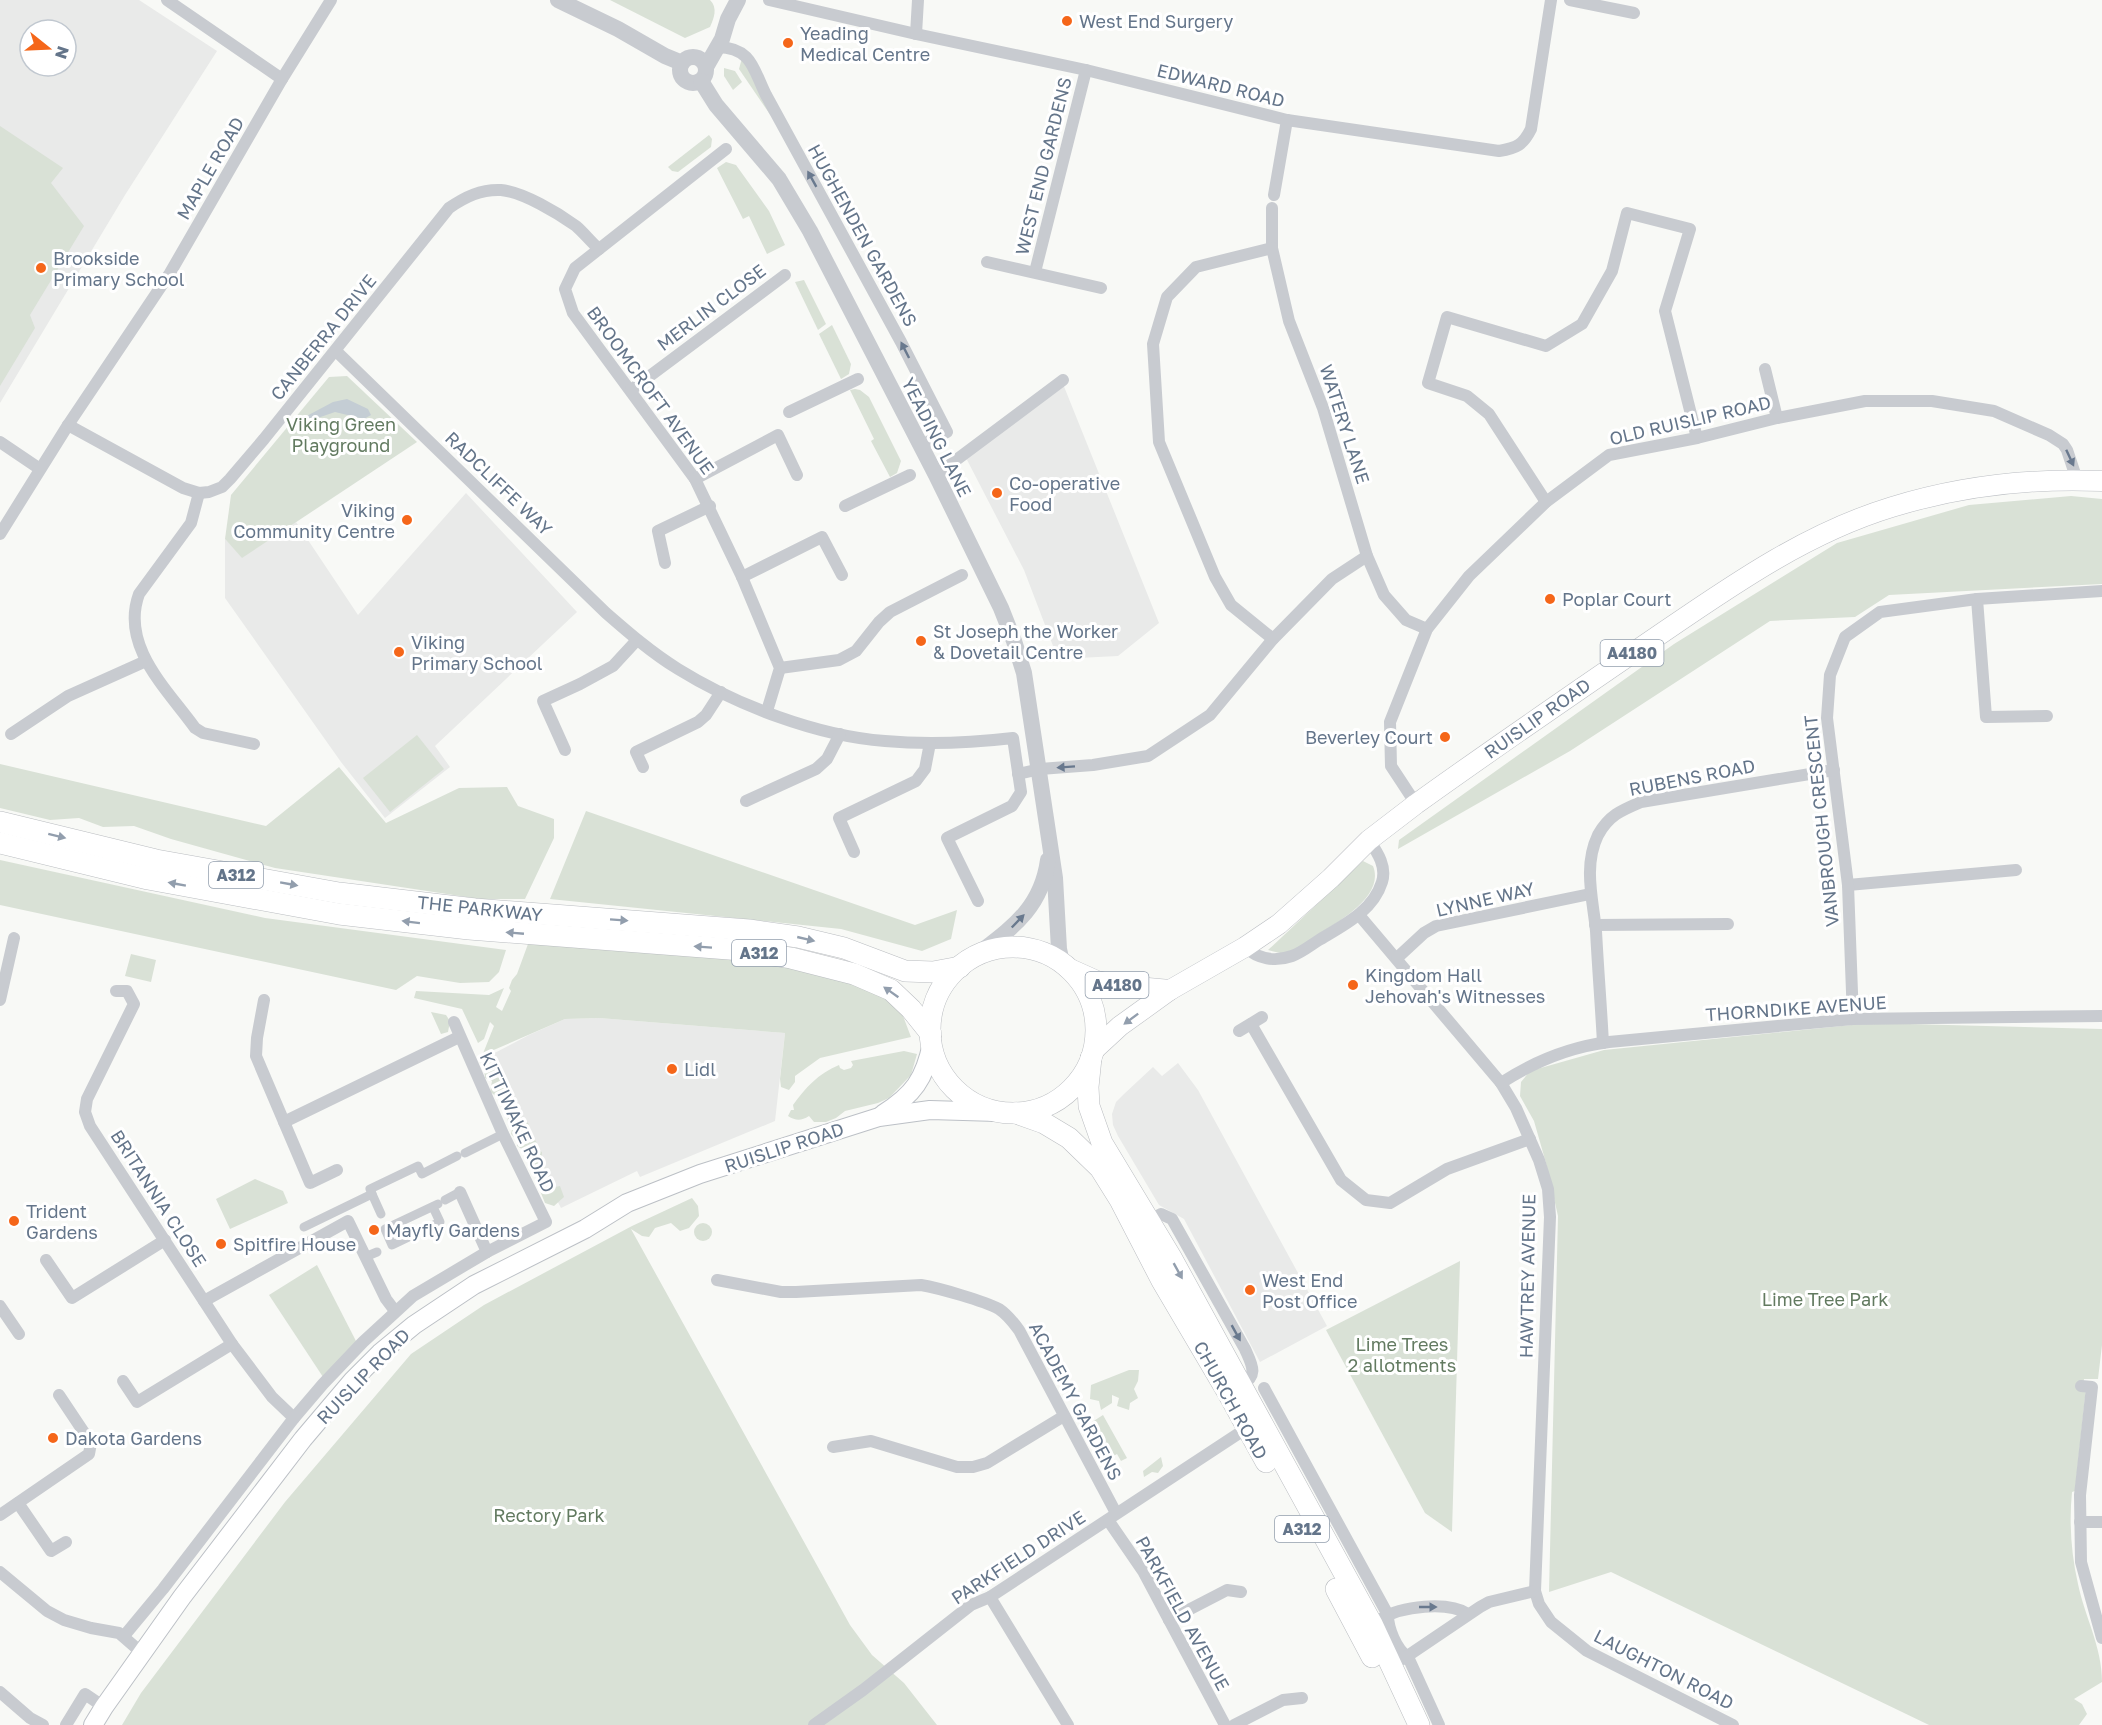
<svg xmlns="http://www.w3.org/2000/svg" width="2102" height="1725" viewBox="0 0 2102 1725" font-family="'Golos Text',sans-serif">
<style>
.built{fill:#e9eae9;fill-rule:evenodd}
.green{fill:#d9e1d6}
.water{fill:#c4cdd4}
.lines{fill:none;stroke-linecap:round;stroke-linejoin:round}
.secondary-casing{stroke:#bcc0c6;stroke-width:20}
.primary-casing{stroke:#bbbec3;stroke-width:21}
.trunk-casing{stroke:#babdc1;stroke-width:22}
.pedestrian{stroke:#c8cbd0;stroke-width:9}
.minor{stroke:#c8cbd0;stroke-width:12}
.tertiary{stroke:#c8cbd0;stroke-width:16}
.secondary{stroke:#fff;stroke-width:18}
.primary{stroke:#fff;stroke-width:20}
.trunk{stroke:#fff;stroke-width:21}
.oneway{fill:#69798e}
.oneway2{fill:#929ead}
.poi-dot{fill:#f56619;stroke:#fff;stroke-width:2}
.labels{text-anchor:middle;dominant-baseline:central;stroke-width:6;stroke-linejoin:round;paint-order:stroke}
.shield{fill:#fff;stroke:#929ead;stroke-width:1.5}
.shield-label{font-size:16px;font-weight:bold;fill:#64758a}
.poi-label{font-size:18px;fill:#64758a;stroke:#fff;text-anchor:start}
.street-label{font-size:18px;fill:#64758a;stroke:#fff}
.park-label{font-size:18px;fill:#627a60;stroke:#fff}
</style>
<rect width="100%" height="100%" fill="#f8f9f6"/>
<g class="built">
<path d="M0 0H139L217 51 125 195 0 403ZM30 30H66V66H30Z"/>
<path d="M1063 384 1159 623 1118 656 1058 659 1024 570 965 456Z"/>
<path d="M466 493 577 612 435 746 450 767 385 818 341 762 225 598V539L242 557 296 522 358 615Z"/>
<path d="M599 1018 785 1033 775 1121 640 1177 637 1171 561 1208 483 1059 529 1035 565 1019Z"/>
<path d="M1178 1063 1198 1090 1327 1326 1260 1362 1184 1219 1159 1205 1118 1136 1113 1125 1112 1114 1116 1102 1124 1094 1153 1067 1162 1076Z"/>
</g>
<g class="green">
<path d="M610 0H710C718 8 714 18 710 27L685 38Z"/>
<path d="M742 58 744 60 771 116 739 69Z"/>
<path d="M724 68 735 71 742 82 733 90 724 76Z"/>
<path d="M0 126 63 168 51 183 84 226 30 315 35 328 0 386Z"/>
<path d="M709 135 712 139 711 147 678 172 672 171 668 167Z"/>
<path d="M726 162 736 165 769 211 785 245 767 254 749 216 743 219 717 168Z"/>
<path d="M804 280 826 324 818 330 795 282Z"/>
<path d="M832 325 851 364 849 374 841 379 819 334Z"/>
<path d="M347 376 417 442 242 558 225 539 231 495 329 377Z"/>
<path d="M855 389 860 390 869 397 901 461 897 473 890 477 871 441 874 439 850 390Z"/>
<path d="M2071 496 2102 499V584L1889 595 1855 617 1770 621 1570 751 1398 849 1399 840 1674 644 1837 543 1969 505Z"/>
<path d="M417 735 444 769 390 812 363 778Z"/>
<path d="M0 764 266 826 339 767 386 823 459 788 507 787 518 806 554 819V838L525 899H480L275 868 171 839 134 826 103 827 79 818 50 820 0 808Z"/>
<path d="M586 811 915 925 957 910 951 939 922 951 841 929 550 899Z"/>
<path d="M0 860 265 918 506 950 499 972 489 982 460 983 417 976 396 990 0 905Z"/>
<path d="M1363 861 1373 866C1385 896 1339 921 1319 934 1310 939 1300 948 1291 952 1284 955 1275 952 1268 950Z"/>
<path d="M562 943 742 955 860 982 900 1008 911 1037 820 1058 795 1076V1082L789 1090 781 1087 780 1079 785 1033 599 1018 565 1019 489 1052 491 1056 494 1058V1062C500 1066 503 1072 501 1079L507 1084 506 1090 510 1091 516 1109 521 1111 522 1118 529 1124V1131L537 1143 536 1149 542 1152V1161L555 1187 560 1186 564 1197 554 1206 545 1203 536 1181 539 1176 532 1168 527 1165 528 1153 517 1146V1140L511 1134 513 1125 507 1122 510 1110C502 1105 499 1097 490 1092L492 1081 485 1078 484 1066 480 1061 494 1026 490 1022 484 1039 478 1043 462 1009 414 998 416 991 489 995 504 988 496 1007 502 1011 511 991 509 988 512 980 517 974 528 944Z"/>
<path d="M131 954 156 960 151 982 125 976Z"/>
<path d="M431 1012 446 1015 450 1021 448 1032 441 1034Z"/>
<path d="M1871 1023 2102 1029V1345L2098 1379H2084L2083 1386 2086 1388 2075 1491 2072 1492C2069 1522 2071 1553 2078 1584 2085 1618 2102 1646 2102 1682L2074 1699 2082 1704 2087 1714 2079 1725H1929L1611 1572 1549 1592 1558 1216 1546 1163 1534 1121 1520 1096 1521 1082 1530 1071 1604 1050Z"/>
<path d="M904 1051 917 1054 911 1075 889 1098 878 1103 845 1111 836 1118 826 1122H814L809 1116C801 1121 796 1121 788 1116L791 1110H794L793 1105C806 1087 818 1074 839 1065L840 1068 844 1070 851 1068 853 1065 851 1061Z"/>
<path d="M255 1179 283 1191 288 1203 230 1229 216 1199Z"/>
<path d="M692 1198 698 1206 699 1216 689 1228 680 1231 671 1223 655 1228 649 1237 642 1236 631 1229 850 1625 872 1655 904 1683 937 1725H122L141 1693 285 1502 411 1354 484 1305 632 1226Z"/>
<circle cx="703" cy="1232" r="9"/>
<path d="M1460 1261 1452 1532 1425 1513 1326 1330Z"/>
<path d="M317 1265 357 1343 323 1377 269 1295Z"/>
<path d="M1129 1370H1139L1138 1381 1134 1389 1138 1398 1130 1403 1129 1410 1117 1406 1119 1398 1112 1395V1403L1101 1410 1099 1401 1090 1399 1091 1385Z"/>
<path d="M1103 1415 1127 1458 1121 1461 1117 1454 1108 1459 1089 1424Z"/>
<path d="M1161 1457 1163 1466 1158 1473 1152 1472 1144 1477 1143 1471Z"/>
</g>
<path class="water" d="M347 399 368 409 371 415 364 419 335 412 303 423V418L333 402Z"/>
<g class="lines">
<g class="secondary-casing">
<g id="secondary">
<path d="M883 1114C913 1095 925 1079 932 1043"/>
<path d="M93 1725 104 1707 182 1597 303 1439 353 1380 380 1353 414 1325 474 1285 585 1229 627 1203 700 1174 879 1117 930 1110 997 1112"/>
</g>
</g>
<g class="primary-casing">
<g id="primary">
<path d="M1068 968 1097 981 1115 985 1170 990"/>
<path d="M1094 1050 1120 1026 1170 990 1245 947 1279 924 1331 878 1369 840 1416 804C1491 750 1567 698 1643 646 1721 593 1800 535 1892 507 1960 486 2031 478 2102 481"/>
</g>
</g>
<g class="trunk-casing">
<g id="trunk">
<path d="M0 822 156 860 339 893 475 909 749 930 798 937 844 948 905 971 933 972 960 967"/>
<path d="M0 843 148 879 339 914 469 929 742 950 791 958 854 974 891 990 911 1009 931 1034"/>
<circle cx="1013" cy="1030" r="83"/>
<path d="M1091 1058 1088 1087 1089 1106 1102 1143 1172 1259 1372 1624 1419 1725"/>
<path d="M1016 1113 1044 1123 1069 1138 1100 1168 1120 1200 1162 1281 1228 1393 1266 1462"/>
<path d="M1336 1589 1372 1657"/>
</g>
</g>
<g class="pedestrian">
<path d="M465 1153 503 1134"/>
<path d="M372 1194 381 1214"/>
<path d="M445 1200 460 1192"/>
<path d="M433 1207 440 1222 392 1245 385 1229 438 1204"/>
<path d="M304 1227 372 1194 370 1189 418 1166 422 1174 457 1156"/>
<path d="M365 1257 377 1252"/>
</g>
<g class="minor">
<path d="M167 0 282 79"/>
<path d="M769 0 916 34 1086 70 1287 120 1499 151C1517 148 1523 145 1531 129L1551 0"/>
<path d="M1570 0 1634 13"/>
<path d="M916 34 918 0"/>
<path d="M718 47C752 48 753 69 766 95L901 342 947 432 920 446"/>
<path d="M726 149 575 268 565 289 573 313 695 479 742 577 780 668 767 711"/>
<path d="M1274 195 1287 120"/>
<path d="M1272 208V248L1289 321 1323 408 1367 556 1384 595 1406 620 1427 629"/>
<path d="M1272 248 1196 267 1167 297 1153 344 1159 442 1215 577 1231 605 1273 639"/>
<path d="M987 262 1101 288"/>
<path d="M1035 272 1086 70"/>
<path d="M336 351 606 613C629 633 652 653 678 669 736 705 817 736 885 741 927 745 970 743 1013 738L1021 792 1012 806 947 838 978 901"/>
<path d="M1765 369 1777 418"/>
<path d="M631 390 785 275"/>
<path d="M789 412 858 379"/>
<path d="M68 425 183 488 199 493 209 492 222 487 230 479 264 439 449 208C465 197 481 189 501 190 523 192 558 213 576 226 584 233 591 242 599 249"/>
<path d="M0 442 40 469"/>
<path d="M936 475 1063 380"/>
<path d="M695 479 778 435 797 475"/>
<path d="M199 493 191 523 139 594C120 646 167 689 195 728L203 733 254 744"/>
<path d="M1546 502 1489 414 1467 396 1428 383 1447 317 1546 346 1582 324 1612 271 1627 213 1690 229 1665 311 1697 438"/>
<path d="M845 506 910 475"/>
<path d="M0 534 68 425 170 273 282 79 331 0"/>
<path d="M665 563 658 531 710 506"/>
<path d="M742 577 822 537 842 575"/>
<path d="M1977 599 1986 717 2047 716"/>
<path d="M780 668 839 660 856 651 879 622 890 612 962 575"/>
<path d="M11 734 68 696 146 661"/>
<path d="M565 750 543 701 580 684 613 666 637 640"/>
<path d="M643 767 636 752 698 722 706 715 721 692"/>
<path d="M1018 774 1040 769 1093 765 1148 756 1210 715 1273 639 1332 579 1367 556"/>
<path d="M746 801 816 769 827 759 840 734"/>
<path d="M1416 804 1391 766 1390 722 1427 629 1469 576 1546 502 1609 455 1697 438 1777 418 1865 401H1932L1994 411 2049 435 2063 444 2067 450 2077 480"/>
<path d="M854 852 839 818 916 781 925 769 930 743"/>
<path d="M1848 885 2016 870"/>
<path d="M1359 915 1501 1083 1516 1108 1539 1160 1548 1189 1550 1217 1535 1591 1539 1604 1551 1622 1587 1651 1733 1725"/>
<path d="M1595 925 1728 924"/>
<path d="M1245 947C1258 959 1275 962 1292 956 1301 953 1311 945 1319 940 1344 925 1373 911 1382 882 1387 866 1377 852 1369 840"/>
<path d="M1397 958 1424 933 1436 926 1590 894"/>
<path d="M116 991H127L134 1004 87 1099 85 1112 90 1126 232 1344 272 1397 294 1418"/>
<path d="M0 1000 14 938"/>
<path d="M264 1000 257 1038 256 1056 310 1183 337 1170"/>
<path d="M1853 1019 1848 885 1827 718 1830 675 1845 637 1880 612 1977 599 2102 591"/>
<path d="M1251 1024 1341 1180 1366 1200 1390 1203 1447 1169 1530 1139"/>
<path d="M1239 1031 1262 1017"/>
<path d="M1603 1043C1601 1006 1598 969 1596 931 1593 900 1583 866 1598 835 1609 815 1622 810 1641 802L1834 770"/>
<path d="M1501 1083C1535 1061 1569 1047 1609 1042L1853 1019 2102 1016"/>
<path d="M284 1122 459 1037"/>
<path d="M460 1192 487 1252"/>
<path d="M1150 1220 1161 1214 1172 1219 1245 1349C1252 1365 1259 1375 1241 1386"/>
<path d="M46 1260 72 1298 165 1240"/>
<path d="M717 1280 781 1292H796L921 1285C939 1288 984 1301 999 1309 1008 1315 1013 1322 1019 1330L1116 1513"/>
<path d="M204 1301 348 1221 386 1299 395 1311"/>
<path d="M0 1306 19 1334"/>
<path d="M123 1381 137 1402 232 1344"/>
<path d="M2081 1386 2092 1387 2080 1495 2081 1562 2102 1638"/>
<path d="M1264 1388 1388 1615C1388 1628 1396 1649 1408 1657L1439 1725"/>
<path d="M833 1447 871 1441 957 1467H973L987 1463 1064 1416"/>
<path d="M18 1503 51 1551 66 1542"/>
<path d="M0 1515 89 1454 91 1443 59 1395"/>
<path d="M1108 1520 1143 1571 1225 1725"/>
<path d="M2080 1522H2102"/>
<path d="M0 1572 47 1611 64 1620 91 1628 119 1633 142 1653"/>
<path d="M990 1597 1068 1725"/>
<path d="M1381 1619C1401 1606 1448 1601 1468 1614"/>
<path d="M1169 1620 1227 1590 1241 1592"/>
<path d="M124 1636 163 1589 294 1418 323 1384 363 1342 413 1296 487 1252 546 1222 503 1134 454 1022"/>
<path d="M1403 1659 1480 1607 1489 1602 1535 1591"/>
<path d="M0 1692 30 1718 43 1725"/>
<path d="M66 1725 85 1694 104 1707"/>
<path d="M814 1725 863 1690 971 1605 990 1597 1247 1428"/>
<path d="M1234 1725 1283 1700 1302 1698"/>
</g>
<g class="tertiary">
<path d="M558 0 618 29 665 56 682 63"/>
<circle cx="693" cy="70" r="13"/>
<path d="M706 67 722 39 728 19 738 0"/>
<path d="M701 81 716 105 779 179 810 231 936 475 1001 608 1014 641 1024 673 1055 878 1059 949 1062 963"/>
<path d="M973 958C1010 929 1041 910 1048 860"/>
</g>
<use href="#secondary" class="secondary"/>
<use href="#primary" class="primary"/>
<use href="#trunk" class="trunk"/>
</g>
<defs><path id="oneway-solid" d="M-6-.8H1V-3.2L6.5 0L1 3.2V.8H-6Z" transform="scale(1.5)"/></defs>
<g class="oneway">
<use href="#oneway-solid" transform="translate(812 179) rotate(-119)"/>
<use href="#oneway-solid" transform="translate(905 350) rotate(-117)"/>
<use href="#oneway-solid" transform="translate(2070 458) rotate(65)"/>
<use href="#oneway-solid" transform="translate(1066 767) rotate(176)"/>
<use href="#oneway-solid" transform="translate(1018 921) rotate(-46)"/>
<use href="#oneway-solid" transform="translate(1236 1333) rotate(61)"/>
<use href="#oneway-solid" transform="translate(1428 1607)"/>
</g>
<g class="oneway2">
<use href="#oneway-solid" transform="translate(57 836) rotate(14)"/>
<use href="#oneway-solid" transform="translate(177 884) rotate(-170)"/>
<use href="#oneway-solid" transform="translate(289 884) rotate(10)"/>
<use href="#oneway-solid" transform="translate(619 920) rotate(4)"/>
<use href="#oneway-solid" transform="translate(411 922) rotate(-173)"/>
<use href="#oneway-solid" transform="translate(515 933) rotate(-175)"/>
<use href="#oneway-solid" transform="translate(806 939) rotate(13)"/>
<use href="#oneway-solid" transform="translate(703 947) rotate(-176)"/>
<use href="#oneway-solid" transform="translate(891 992) rotate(-145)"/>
<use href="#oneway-solid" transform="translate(1131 1019) rotate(143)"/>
<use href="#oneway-solid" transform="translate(1178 1271) rotate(61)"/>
</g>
<g class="poi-dot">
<circle cx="1067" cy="21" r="6"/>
<circle cx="788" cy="43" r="6"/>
<circle cx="41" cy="268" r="6"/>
<circle cx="997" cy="493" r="6"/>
<circle cx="407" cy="520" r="6"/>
<circle cx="1550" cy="599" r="6"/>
<circle cx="921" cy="641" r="6"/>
<circle cx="399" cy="652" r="6"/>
<circle cx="1445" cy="737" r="6"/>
<circle cx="1353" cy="985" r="6"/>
<circle cx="672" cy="1069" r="6"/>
<circle cx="14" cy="1221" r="6"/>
<circle cx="374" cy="1230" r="6"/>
<circle cx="221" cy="1244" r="6"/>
<circle cx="1250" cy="1290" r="6"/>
<circle cx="53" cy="1438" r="6"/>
</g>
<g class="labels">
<g class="shield">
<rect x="1600.5" y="640" width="63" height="26" rx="4.5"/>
<rect x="209" y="862" width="54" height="26" rx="4.5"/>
<rect x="732" y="940" width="54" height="26" rx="4.5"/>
<rect x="1085.5" y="972" width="63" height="26" rx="4.5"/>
<rect x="1275" y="1516" width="54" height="26" rx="4.5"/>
</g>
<g class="shield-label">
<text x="1632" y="653">A4180</text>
<text x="236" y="875">A312</text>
<text x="759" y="953">A312</text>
<text x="1117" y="985">A4180</text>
<text x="1302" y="1529">A312</text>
</g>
<g class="poi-label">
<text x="1079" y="21">West End Surgery</text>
<text x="800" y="33">Yeading<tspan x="800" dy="21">Medical Centre</tspan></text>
<text x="53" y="258">Brookside<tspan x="53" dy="21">Primary School</tspan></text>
<text x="1009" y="483">Co-operative<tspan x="1009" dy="21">Food</tspan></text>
<text x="395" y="510" text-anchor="end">Viking<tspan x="395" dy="21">Community Centre</tspan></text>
<text x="1562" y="599">Poplar Court</text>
<text x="933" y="631">St Joseph the Worker<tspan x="933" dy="21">&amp; Dovetail Centre</tspan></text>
<text x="411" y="642">Viking<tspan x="411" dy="21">Primary School</tspan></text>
<text x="1433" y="737" text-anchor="end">Beverley Court</text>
<text x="1365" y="975">Kingdom Hall<tspan x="1365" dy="21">Jehovah's Witnesses</tspan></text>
<text x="684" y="1069">Lidl</text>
<text x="26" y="1211">Trident<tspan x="26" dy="21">Gardens</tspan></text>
<text x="386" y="1230">Mayfly Gardens</text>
<text x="233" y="1244">Spitfire House</text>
<text x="1262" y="1280">West End<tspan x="1262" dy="21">Post Office</tspan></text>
<text x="65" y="1438">Dakota Gardens</text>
</g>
<g class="street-label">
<text transform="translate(1221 85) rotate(14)">EDWARD ROAD</text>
<text transform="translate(1043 166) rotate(-76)">WEST END GARDENS</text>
<text transform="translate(210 168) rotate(-60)">MAPLE ROAD</text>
<text transform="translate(863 235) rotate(61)">HUGHENDEN GARDENS</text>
<text transform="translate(711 307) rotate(-37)">MERLIN CLOSE</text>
<text transform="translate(323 337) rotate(-51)">CANBERRA DRIVE</text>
<text transform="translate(651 390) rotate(54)">BROOMCROFT AVENUE</text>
<text transform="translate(1690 420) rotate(-13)">OLD RUISLIP ROAD</text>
<text transform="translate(1345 424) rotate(72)">WATERY LANE</text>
<text transform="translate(937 437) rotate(63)">YEADING LANE</text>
<text transform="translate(499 483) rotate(44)">RADCLIFFE WAY</text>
<text transform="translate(1537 718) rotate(-35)">RUISLIP ROAD</text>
<text transform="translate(1692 777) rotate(-11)">RUBENS ROAD</text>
<text transform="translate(1821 821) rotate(-96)">VANBROUGH CRESCENT</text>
<text transform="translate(1485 899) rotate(-13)">LYNNE WAY</text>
<text transform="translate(480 908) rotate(6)">THE PARKWAY</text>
<text transform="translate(1796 1008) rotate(-4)">THORNDIKE AVENUE</text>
<text transform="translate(518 1122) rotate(65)">KITTIWAKE ROAD</text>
<text transform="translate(784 1147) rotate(-18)">RUISLIP ROAD</text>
<text transform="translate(159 1198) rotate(57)">BRITANNIA CLOSE</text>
<text transform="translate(1527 1276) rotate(-89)">HAWTREY AVENUE</text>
<text transform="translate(363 1376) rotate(-46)">RUISLIP ROAD</text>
<text transform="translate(1231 1400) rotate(61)">CHURCH ROAD</text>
<text transform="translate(1076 1401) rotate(62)">ACADEMY GARDENS</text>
<text transform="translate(1018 1557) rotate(-33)">PARKFIELD DRIVE</text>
<text transform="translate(1183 1613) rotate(61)">PARKFIELD AVENUE</text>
<text transform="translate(1664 1669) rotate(27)">LAUGHTON ROAD</text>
</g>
<g class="park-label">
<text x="341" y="424">Viking Green<tspan x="341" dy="21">Playground</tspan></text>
<text x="1825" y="1299">Lime Tree Park</text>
<text x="1402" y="1344">Lime Trees<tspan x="1402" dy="21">2 allotments</tspan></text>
<text x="549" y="1515">Rectory Park</text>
</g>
</g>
<g transform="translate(48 48) rotate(108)"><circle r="28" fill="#ffffff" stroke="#c1c8d0" stroke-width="1.5"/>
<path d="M0-4.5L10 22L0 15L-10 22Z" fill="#f56619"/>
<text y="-9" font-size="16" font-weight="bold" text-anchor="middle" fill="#64758a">N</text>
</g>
</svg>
